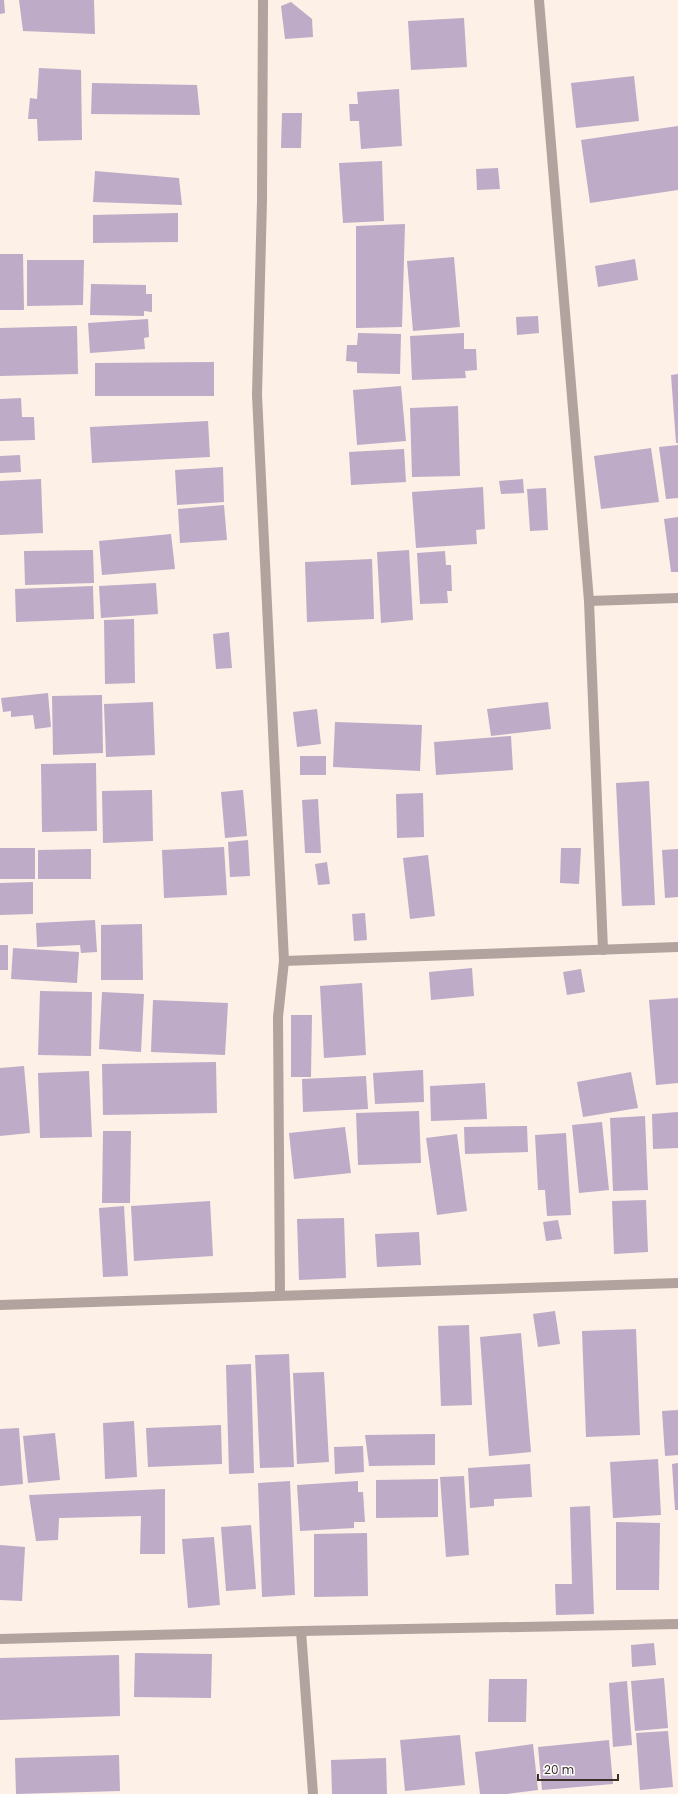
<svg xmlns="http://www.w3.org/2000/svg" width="678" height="1794" viewBox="0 0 678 1794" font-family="Poppins,sans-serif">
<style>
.building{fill:#bdabc7}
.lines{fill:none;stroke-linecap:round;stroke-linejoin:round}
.minor{stroke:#b3a39e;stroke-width:10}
</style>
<rect width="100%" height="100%" fill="#fcf0e7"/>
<g class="building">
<path d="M0 0H4L5 13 0 14Z"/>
<path d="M19 0H94L95 34 23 31Z"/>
<path d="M291 2 312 19 313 37 285 39 281 6Z"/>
<path d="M464 18 467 67 411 70 408 21Z"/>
<path d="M39 68 81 70 82 140 38 141 37 119H28L30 98 37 99Z"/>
<path d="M634 76 639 121 576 128 571 83Z"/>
<path d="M92 83 197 85 200 115 91 114Z"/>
<path d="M399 89 402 146 361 149 359 121H350L349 104H358L357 92Z"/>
<path d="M282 113H302L301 148H281Z"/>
<path d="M678 126V190L590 203 581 140Z"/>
<path d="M382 161 384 221 343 223 339 163Z"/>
<path d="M498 168 500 189 477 190 476 169Z"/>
<path d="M95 171 179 178 182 205 93 202Z"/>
<path d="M178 213V242L93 243V215Z"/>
<path d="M405 224 402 327 356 328V226Z"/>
<path d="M0 254H23L24 310H0Z"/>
<path d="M454 257 460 327 413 331 407 261Z"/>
<path d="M635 259 638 280 598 287 595 266Z"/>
<path d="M27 260H84L83 305 27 306Z"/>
<path d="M91 284 146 285V294H152V312L144 311V316L90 315Z"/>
<path d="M538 316 539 333 517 335 516 317Z"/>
<path d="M148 319 149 337 144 338 145 349 90 353 88 323Z"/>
<path d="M77 326 78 374 0 376V328Z"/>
<path d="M358 333 401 334 400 374 357 373V362L346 361 347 345H357Z"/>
<path d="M464 333V349H476L477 370 465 371 466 378 412 380 410 336Z"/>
<path d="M214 362V396H95V363Z"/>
<path d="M678 374V443H676L671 375Z"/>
<path d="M401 386 406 441 357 445 353 390Z"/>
<path d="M21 398 22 417H34L35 440 0 441V399Z"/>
<path d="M458 406 460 476 412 477 410 408Z"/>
<path d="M208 421 210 457 92 463 90 427Z"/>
<path d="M678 445V498L666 499 659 447Z"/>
<path d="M651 448 659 502 601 509 594 456Z"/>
<path d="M404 449 406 482 351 485 349 452Z"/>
<path d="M20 455 21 472 0 473V456Z"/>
<path d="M223 467 224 502 177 505 175 470Z"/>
<path d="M41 479 43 533 0 535V481Z"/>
<path d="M523 479 524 493 501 494 499 481Z"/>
<path d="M483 487 485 529 476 530 477 544 416 548 412 492Z"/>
<path d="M546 488 548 530 530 531 527 489Z"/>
<path d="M224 505 227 540 180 543 178 509Z"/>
<path d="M678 517V572H671L664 519Z"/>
<path d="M171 534 175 569 102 575 99 541Z"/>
<path d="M93 550 94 583 25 585 24 551Z"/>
<path d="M409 550 413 620 381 623 377 552Z"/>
<path d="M445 551 446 565H451L452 591H447L448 603 420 604 417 553Z"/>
<path d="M372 559 374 619 307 622 305 562Z"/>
<path d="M156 583 158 614 101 618 99 586Z"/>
<path d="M93 586 94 619 16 622 15 589Z"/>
<path d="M134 619 135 683 105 684 104 620Z"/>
<path d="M229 632 232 668 216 669 213 634Z"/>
<path d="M48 693 51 727 35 729 33 715 11 717V711L3 712 1 698Z"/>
<path d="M102 695 103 753 53 755 52 696Z"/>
<path d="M153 702 155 755 106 757 104 704Z"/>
<path d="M548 702 551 729 491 736 487 709Z"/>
<path d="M317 709 321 744 297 747 293 712Z"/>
<path d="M335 722 422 725 420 771 333 767Z"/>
<path d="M511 736 513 770 436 775 434 742Z"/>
<rect x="300" y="756" width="26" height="19"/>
<path d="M96 763 97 831 42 832 41 764Z"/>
<path d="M649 781 655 905 622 906 616 783Z"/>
<path d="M152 790 153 841 103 843 102 791Z"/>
<path d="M243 790 247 836 225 838 221 792Z"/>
<path d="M423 793 424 837 397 838 396 794Z"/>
<path d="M318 799 321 853H305L302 800Z"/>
<path d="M248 840 250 876 230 877 228 842Z"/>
<path d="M224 847 227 895 164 898 162 850Z"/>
<rect x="0" y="848" width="35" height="31"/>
<path d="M561 848H581L579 884 560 883Z"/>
<path d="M91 849V879H38V850Z"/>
<path d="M678 849V897L665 898 662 850Z"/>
<path d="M428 855 435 916 410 919 403 858Z"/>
<path d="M327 862 330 884 318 885 315 864Z"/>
<path d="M33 882V914L0 915V883Z"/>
<path d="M365 913 367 940 354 941 352 914Z"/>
<path d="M95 920 97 952 81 953 80 945 37 947 36 923Z"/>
<path d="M142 924 143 980H101V925Z"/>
<rect x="0" y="945" width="8" height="25"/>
<path d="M13 948 79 952 77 983 11 979Z"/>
<path d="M472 968 474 996 431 1000 429 972Z"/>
<path d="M581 969 585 992 567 995 563 972Z"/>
<path d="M362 983 366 1055 324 1058 320 986Z"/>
<path d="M40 991 92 992 91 1056 38 1055Z"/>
<path d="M102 992 144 994 141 1052 99 1049Z"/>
<path d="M678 998V1083L656 1085 649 1000Z"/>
<path d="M153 1000 228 1003 225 1055 151 1052Z"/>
<path d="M291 1015H312L311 1077H291Z"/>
<path d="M216 1062 217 1113 103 1115 102 1064Z"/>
<path d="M24 1066 30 1133 0 1136V1068Z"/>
<path d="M423 1070 424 1102 375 1104 373 1073Z"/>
<path d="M89 1071 92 1137 40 1138 38 1073Z"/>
<path d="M631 1072 638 1108 583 1117 577 1082Z"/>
<path d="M366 1076 368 1109 303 1112 302 1079Z"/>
<path d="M485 1083 487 1119 431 1121 430 1086Z"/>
<path d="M419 1111 421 1163 358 1165 356 1113Z"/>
<path d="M678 1112V1148L653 1149 652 1114Z"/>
<path d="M645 1116 648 1190 613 1191 610 1118Z"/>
<path d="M602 1122 609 1190 579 1193 572 1125Z"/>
<path d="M527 1126 528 1152 465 1154 464 1127Z"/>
<path d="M345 1127 351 1173 294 1179 289 1133Z"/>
<path d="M103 1131H131L130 1203H102Z"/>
<path d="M566 1133 571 1215 547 1216 545 1190H538L535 1135Z"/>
<path d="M457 1134 467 1211 437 1215 426 1138Z"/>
<path d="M646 1200 648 1252 614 1254 612 1201Z"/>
<path d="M210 1201 213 1256 134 1261 131 1206Z"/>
<path d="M124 1206 128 1276 103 1277 99 1208Z"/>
<path d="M344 1218 346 1278 299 1280 297 1219Z"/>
<path d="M558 1220 562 1239 546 1241 543 1222Z"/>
<path d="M419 1232 421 1265 377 1267 375 1234Z"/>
<path d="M555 1311 560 1344 538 1347 533 1314Z"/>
<path d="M469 1325 472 1405 441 1406 438 1326Z"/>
<path d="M636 1329 640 1435 586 1437 582 1331Z"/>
<path d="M521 1333 531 1452 489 1456 480 1337Z"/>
<path d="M289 1354 294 1467 260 1468 255 1355Z"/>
<path d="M251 1364 254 1473 229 1474 226 1365Z"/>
<path d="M324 1372 329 1462 297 1464 293 1373Z"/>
<path d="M678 1410V1455L665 1456 662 1411Z"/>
<path d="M134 1421 137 1477 105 1479 103 1423Z"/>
<path d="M221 1425 222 1464 148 1467 146 1428Z"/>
<path d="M19 1428 23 1484 0 1486V1429Z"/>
<path d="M55 1433 60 1480 28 1483 23 1436Z"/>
<path d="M435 1434V1465L369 1466 365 1435Z"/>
<path d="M363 1446 364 1472 335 1474 334 1447Z"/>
<path d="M658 1459 661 1515 613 1518 610 1462Z"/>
<path d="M678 1463V1510H675L672 1464Z"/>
<path d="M530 1464 532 1497 494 1499V1506L470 1508 468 1468Z"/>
<path d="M464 1476 469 1555 446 1557 440 1477Z"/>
<path d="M438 1479V1517L376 1518V1480Z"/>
<path d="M290 1481 295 1595 262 1597 258 1483Z"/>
<path d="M358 1481V1492H363L365 1522H354V1528L300 1531 297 1485Z"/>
<path d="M165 1489V1554H140L141 1516 59 1518 58 1540 36 1541 29 1495Z"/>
<path d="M590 1506 594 1614 556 1615 555 1584H572L570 1507Z"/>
<path d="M616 1522 660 1523 659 1590H616Z"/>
<path d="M251 1525 256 1589 226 1591 221 1527Z"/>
<path d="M367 1533 368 1596 314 1597V1534Z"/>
<path d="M214 1537 220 1605 188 1608 182 1539Z"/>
<path d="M0 1545 25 1547 22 1601 0 1600Z"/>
<path d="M654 1643 656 1665 632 1667 631 1645Z"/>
<path d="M135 1653 212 1654 211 1698 134 1697Z"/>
<path d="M119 1655 120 1716 0 1720V1658Z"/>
<path d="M664 1678 668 1728 635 1731 631 1681Z"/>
<path d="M489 1679H527L526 1722H488Z"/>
<path d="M627 1681 632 1745 613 1747 609 1683Z"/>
<path d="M668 1731 673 1787 640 1790 636 1733Z"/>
<path d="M460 1735 465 1785 405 1791 400 1740Z"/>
<path d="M609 1740 613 1784 542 1790 538 1747Z"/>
<path d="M533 1744 538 1790 507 1794H480L475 1752Z"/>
<path d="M119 1755 120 1791 16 1794 15 1758Z"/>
<path d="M386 1758 387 1794H332L331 1760Z"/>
</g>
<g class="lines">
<g class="minor">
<path d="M263 0 262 200 257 395 284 961 278 1017 280 1295"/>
<path d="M539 0 589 601 603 950"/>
<path d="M589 601 678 598"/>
<path d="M284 961 678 947"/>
<path d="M0 1305 678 1283"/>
<path d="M301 1631 313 1794"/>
<path d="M0 1639 301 1631 678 1624"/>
</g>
</g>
<path d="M538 1774v6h80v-6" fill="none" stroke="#3b3027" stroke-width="2"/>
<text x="544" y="1774" font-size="12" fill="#3b3027" stroke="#ffffff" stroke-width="3" paint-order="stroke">20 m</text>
</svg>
